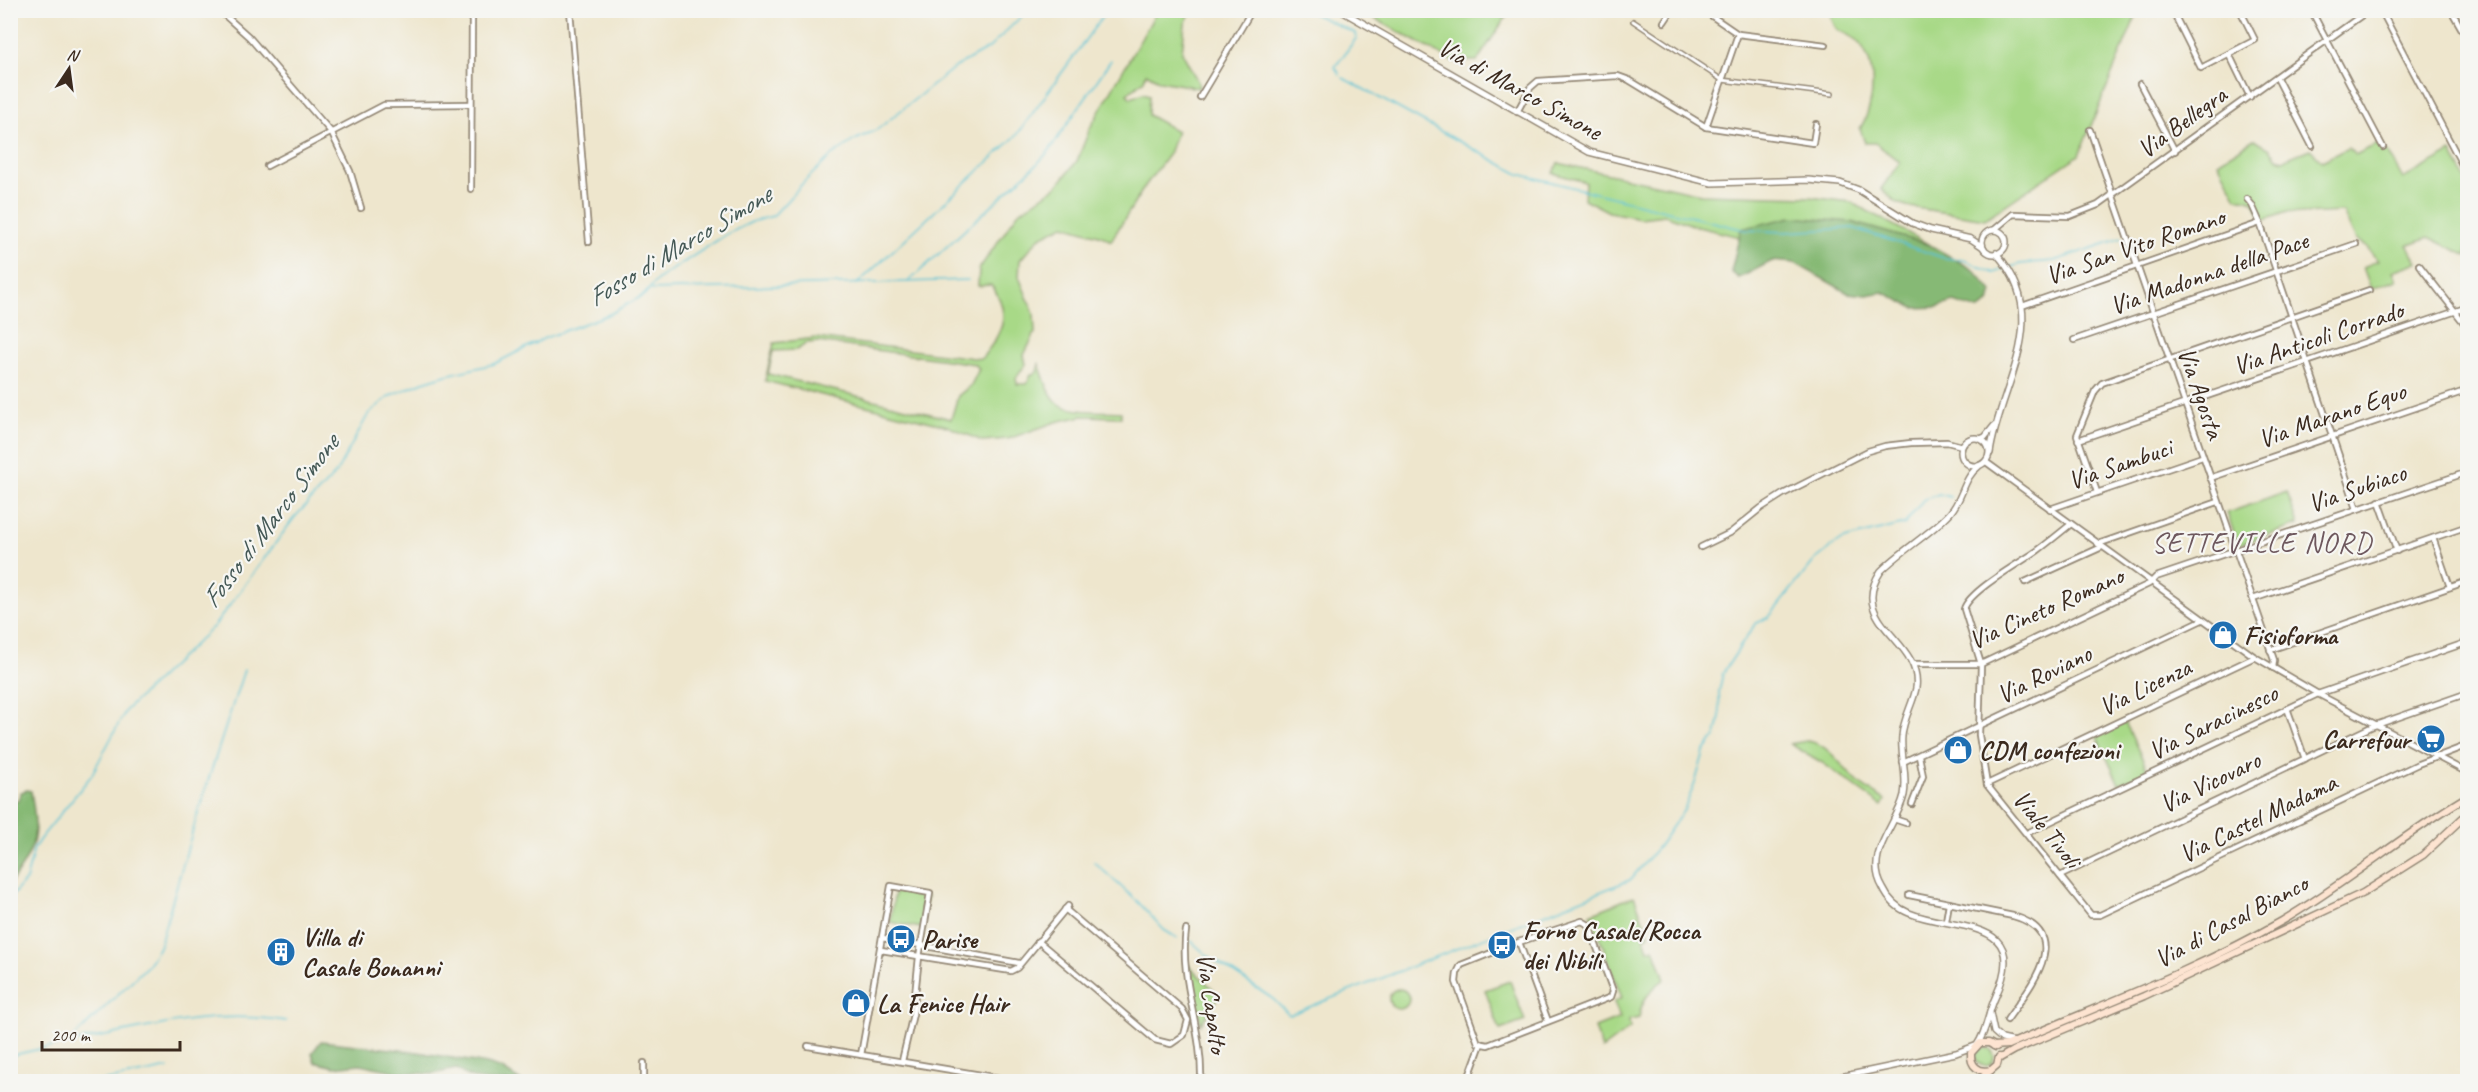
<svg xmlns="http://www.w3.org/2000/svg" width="2478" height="1092" viewBox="0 0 2478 1092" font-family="Caveat,sans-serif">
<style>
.green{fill:#a8d987;stroke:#728252;stroke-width:1.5;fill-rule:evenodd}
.forest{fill:#86b974;stroke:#607249;stroke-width:1.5}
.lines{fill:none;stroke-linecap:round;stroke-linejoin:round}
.stream{stroke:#59c3d5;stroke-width:1.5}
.pedestrian-casing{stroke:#948876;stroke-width:6}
.minor-casing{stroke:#948876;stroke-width:8}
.tertiary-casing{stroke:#948876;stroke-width:8}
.secondary-casing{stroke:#948876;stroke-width:9}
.pedestrian{stroke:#fff;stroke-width:3}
.minor{stroke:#fff;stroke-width:4.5}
.tertiary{stroke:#fff;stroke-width:5}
.secondary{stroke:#fde4d1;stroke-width:6}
.labels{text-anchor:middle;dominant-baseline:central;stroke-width:4.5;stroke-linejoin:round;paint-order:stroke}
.street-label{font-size:26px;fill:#3b2a1e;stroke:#f6f6f2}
.poi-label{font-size:26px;font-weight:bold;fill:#3b2a1e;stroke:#f6f6f2;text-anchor:start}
.water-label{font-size:27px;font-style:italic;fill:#445855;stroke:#f6f6f2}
.quarter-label{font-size:28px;letter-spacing:1.5px;fill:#6e585e;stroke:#f6f6f2}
</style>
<rect width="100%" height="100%" fill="#f6f6f2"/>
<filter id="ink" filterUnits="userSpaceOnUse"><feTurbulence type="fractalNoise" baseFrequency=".0167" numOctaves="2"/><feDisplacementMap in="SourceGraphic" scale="12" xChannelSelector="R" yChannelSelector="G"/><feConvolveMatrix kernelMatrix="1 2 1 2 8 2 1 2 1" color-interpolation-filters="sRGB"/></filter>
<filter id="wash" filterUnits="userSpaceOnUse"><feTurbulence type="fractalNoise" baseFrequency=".008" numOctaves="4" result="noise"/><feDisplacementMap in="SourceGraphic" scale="24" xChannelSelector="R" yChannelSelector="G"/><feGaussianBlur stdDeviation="1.35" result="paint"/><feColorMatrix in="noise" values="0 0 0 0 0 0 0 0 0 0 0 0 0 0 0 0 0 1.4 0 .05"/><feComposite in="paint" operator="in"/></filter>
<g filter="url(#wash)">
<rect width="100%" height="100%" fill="#eee6cd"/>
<g class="green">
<path d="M1157 11H1191L1185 24 1182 52 1198 82 1199 88 1160 81 1146 73 1144 80 1127 94 1131 98 1143 93 1149 95 1148 115 1177 131 1169 154 1145 186 1111 241 1102 236 1064 225 1040 237 1020 260 1019 277 1034 314 1035 333 1024 355 1026 364 1016 378 1017 384H1027L1031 375 1037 372 1039 364C1044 377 1048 394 1058 403 1069 413 1106 411 1121 412V417L1082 416 1056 422 1008 439 982 441 947 426 765 381 774 343 816 338 981 359C1002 334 1013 314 991 285L978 286 979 269 1018 213 1057 186 1077 161 1090 128ZM818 342 975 364 979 369 971 385 958 396 951 419 768 374 773 351 797 350 807 343Z"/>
<path d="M1361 11H1510L1477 61H1452Z"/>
<path d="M1826 11H2138L2079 155 1985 219 1910 207 1897 203 1881 189 1900 162 1875 143H1865L1860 129C1875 104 1879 64 1857 41 1851 35 1843 34 1837 29 1833 25 1831 16 1829 12Z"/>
<path d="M2254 139 2270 149 2277 158 2283 160 2310 149 2322 161 2348 148 2355 155 2378 144 2384 153 2387 151 2403 179 2452 152 2467 182V256L2429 237 2407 245 2418 262 2393 271 2397 280 2371 289 2363 267 2378 261 2366 246 2356 240 2343 212 2301 214 2287 212 2262 221C2255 205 2256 197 2237 198L2218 162Z"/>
<path d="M1558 163 1701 194 1810 197 1851 202 1930 245 1851 222 1740 237 1698 227 1665 215 1640 218 1609 212 1584 199 1585 182 1553 173Z"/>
<path d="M2287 492 2298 525 2238 545 2227 513Z"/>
<path d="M2125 722 2148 771 2119 784 2096 735Z"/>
<path d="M1807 741C1829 743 1841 767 1857 781 1865 789 1876 794 1885 800L1882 806 1821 762 1790 744Z"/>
<path d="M895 891 927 897 921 928 890 922Z"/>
<path d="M1634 896 1649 935 1644 938 1648 950 1654 948 1665 979C1651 989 1641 1000 1639 1018L1629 1020 1630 1028 1602 1049 1595 1028 1620 1018 1614 1002 1622 998 1591 914Z"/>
<path d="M1188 965 1217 993V999L1201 1024Z"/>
<path d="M1510 981 1525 1021 1500 1030 1485 990Z"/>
<circle cx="1399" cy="999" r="10"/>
<circle cx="1985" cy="1057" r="9"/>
</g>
<g class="forest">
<path d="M1791 217 1851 222 1930 245 1974 270 1992 291 1989 303 1978 310 1954 302 1938 307 1914 308 1883 292 1867 295 1848 293 1795 263 1772 261 1739 278 1731 272 1741 229Z"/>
<path d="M27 790 31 791C38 833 38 847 11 882V800L19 801 21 792Z"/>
<path d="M321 1041 418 1052 487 1064 502 1069 521 1081C501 1082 472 1084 457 1069L432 1074 398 1072 360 1064 335 1067 315 1062 312 1053Z"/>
</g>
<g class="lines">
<g class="stream">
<path d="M1305 10 1355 33 1357 37 1335 67 1340 75"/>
<path d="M1343 78 1519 174 1745 230 1785 232 1853 228 1944 258 1964 260 1994 273 2020 264 2054 261 2122 238"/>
<path d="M908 282 1037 164 1049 151 1111 60"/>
<path d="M857 284 1017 135 1107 10"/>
<path d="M651 290 968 280"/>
<path d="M1094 862 1139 903 1164 930 1177 938"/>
<path d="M10 898 26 880 34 848 40 839 91 776 126 710 215 625 294 518 336 473 369 413 390 396 423 382 446 375 494 364 545 338 610 314 644 295 658 279 727 234 754 221 773 216 804 182 830 157 853 141 878 129 955 67 989 48 1028 10"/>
<path d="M1191 941 1208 956 1273 999 1289 1015 1630 880 1659 846 1684 810 1695 783 1704 752 1716 736 1720 717 1719 692 1723 673 1755 624 1769 617 1815 560 1841 540 1905 524 1923 500 1939 494 1950 497"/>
<path d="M68 1043 147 966 159 947 199 809 244 670"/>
<path d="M10 1056C41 1048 73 1042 105 1036 167 1023 221 1011 286 1021"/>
<path d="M99 1082 169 1068"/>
</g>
</g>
</g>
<g filter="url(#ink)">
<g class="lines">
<g class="pedestrian-casing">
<path id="pedestrian" d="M1633 21 1722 80 1832 94"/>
</g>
<g class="minor-casing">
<g id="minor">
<path d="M219 10 249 37 331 132 350 171 361 208"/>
<path d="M570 10 589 242"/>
<path d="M2172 10 2201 68 2255 40 2240 10"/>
<path d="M2311 10 2383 147"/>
<path d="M2381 10 2468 176"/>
<path d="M2451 10 2468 40"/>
<path d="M1664 22 1672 10"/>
<path d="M1738 34 1826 45"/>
<path d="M2229 54 2250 97"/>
<path d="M2277 78 2312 146"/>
<path d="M2140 84 2175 151"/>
<path d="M1200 97 1252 10"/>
<path d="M1517 112 1530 88 1538 81 1618 76 1629 80 1706 127 1738 34 1703 10"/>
<path d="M1706 127 1813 143 1816 124"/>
<path d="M2090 130 2274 660 2273 668"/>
<path d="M267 166 384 105 471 104"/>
<path d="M471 189 472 10"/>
<path d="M2247 199 2252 205 2260 223 2357 509"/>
<path d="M1994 230 2013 214 2070 216 2098 205 2369 10"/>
<path d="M2419 265 2468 328"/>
<path d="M2022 306 2260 223"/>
<path d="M2074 340 2356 244"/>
<path d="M2078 440 2468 307"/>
<path d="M1986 462 2255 657 2318 694 2468 773"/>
<path d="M2210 478 2468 390"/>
<path d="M2097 492 2077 435 2095 391 2102 383 2369 290"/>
<path d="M2379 501 2397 551"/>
<path d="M2050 509 2202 457"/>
<path d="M2071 524C2060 533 2049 542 2037 551 2021 562 1969 591 1964 609L1981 664 1979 735 1987 785 2091 915H2100L2418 764 2468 745"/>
<path d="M2433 538 2450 587"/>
<path d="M2098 544 2218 502"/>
<path d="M1701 547 1730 533 1761 508 1783 494 1868 451 1885 446 1911 443 1947 442 1962 446"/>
<path d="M2025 582 2102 547"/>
<path d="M2253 599 2468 526"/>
<path d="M2270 650 2468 581"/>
<path d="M1913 664H1981L2149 584 2156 577 2468 472"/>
<path d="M2287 708 2305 759"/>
<path d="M1903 762 2202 620"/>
<path d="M1987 784 2255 657"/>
<path d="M1912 804 1923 776 1919 756"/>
<path d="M1894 819 1906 823"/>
<path d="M2027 833 2318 694 2468 642"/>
<path d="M2060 876 2373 726 2468 693"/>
<path d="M1909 895 2013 916C2076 934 2029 988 2007 1020"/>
<path d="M1582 921 1589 925 1592 934 1613 991 1611 997 1488 1045 1478 1043 1456 982 1457 973 1461 965 1519 942Z"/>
<path d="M1946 921 1949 903"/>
<path d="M1186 930C1179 981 1203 1029 1201 1082"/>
<path d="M882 938 1019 963"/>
<path d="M1038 941 1155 1040 1171 1044 1184 1035 1188 1020 1182 1009 1065 909"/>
<path d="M1519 942 1548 1021"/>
<path d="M881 950 1011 971 1017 968 1068 906"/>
<path d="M808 1046 1023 1082"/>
<path d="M861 1055 891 886 930 893 919 957 913 1014 902 1061"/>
<path d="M644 1082V1063"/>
<path d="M1467 1082 1481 1044"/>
<path d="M2459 1082 2468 1075"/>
</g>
</g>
<g class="tertiary-casing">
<g id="tertiary">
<path d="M1340 10 1589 152 1712 183 1808 180 1840 183 1859 190 1912 223 1931 230 1971 239 1983 247"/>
<circle cx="1994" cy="242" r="12"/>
<circle cx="1975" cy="452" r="14"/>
<path d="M1980 439 1985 437 1994 426"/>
<path d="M1990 453C2000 383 2055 319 1996 253"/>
<path d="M1990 1013 1994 1032 2002 1039 2015 1042"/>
<path d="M1977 1045C1987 1031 1988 1013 1995 998 2033 916 1955 932 1909 913 1897 908 1888 899 1883 888 1863 854 1897 826 1904 795 1908 775 1900 755 1902 736 1903 719 1913 704 1916 688 1923 640 1846 623 1881 571 1902 550 1929 535 1949 514 1963 500 1963 478 1978 467"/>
<path d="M1816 1082 1956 1053 1975 1046"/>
</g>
</g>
<g class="secondary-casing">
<g id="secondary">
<path d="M1994 1046 2008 1045C2100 1005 2195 971 2282 921 2347 883 2403 834 2468 796"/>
<path d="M2000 1058 2014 1050 2144 996 2363 893 2423 855 2468 813"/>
<path d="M1991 1070C1979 1073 1970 1066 1971 1053L1980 1043H1989L1996 1047"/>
<path d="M1977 1082 1997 1065 1999 1057"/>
</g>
</g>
<use href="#pedestrian" class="pedestrian"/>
<use href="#minor" class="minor"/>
<use href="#tertiary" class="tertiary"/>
<use href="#secondary" class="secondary"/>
</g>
</g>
<defs>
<g id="shop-disc" transform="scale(1.5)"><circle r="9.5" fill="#1f6fb2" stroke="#f6f6f2"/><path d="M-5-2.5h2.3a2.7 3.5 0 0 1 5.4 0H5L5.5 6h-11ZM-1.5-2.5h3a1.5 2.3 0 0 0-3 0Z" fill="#fff"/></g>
<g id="supermarket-disc" transform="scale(1.5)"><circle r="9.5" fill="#1f6fb2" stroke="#f6f6f2"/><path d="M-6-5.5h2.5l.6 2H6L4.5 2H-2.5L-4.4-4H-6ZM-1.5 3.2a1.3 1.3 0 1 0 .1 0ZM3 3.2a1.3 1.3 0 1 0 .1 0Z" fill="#fff"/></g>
<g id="bus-disc" transform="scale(1.5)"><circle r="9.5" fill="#1f6fb2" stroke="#f6f6f2"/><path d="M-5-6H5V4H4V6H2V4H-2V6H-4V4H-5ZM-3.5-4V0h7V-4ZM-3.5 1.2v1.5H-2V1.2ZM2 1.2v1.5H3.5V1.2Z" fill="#fff"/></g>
<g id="building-disc" transform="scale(1.5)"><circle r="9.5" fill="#1f6fb2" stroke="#f6f6f2"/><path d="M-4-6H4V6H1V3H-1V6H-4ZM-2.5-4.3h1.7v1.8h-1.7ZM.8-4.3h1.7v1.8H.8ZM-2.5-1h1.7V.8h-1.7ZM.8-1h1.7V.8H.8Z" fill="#fff"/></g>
</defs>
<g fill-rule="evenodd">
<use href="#shop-disc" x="2223" y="635"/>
<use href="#supermarket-disc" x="2431" y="739"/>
<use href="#shop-disc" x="1958" y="750"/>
<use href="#bus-disc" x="901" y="939"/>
<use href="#bus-disc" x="1502" y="945"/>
<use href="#building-disc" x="281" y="952"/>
<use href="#shop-disc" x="856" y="1003"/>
</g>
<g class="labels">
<g class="street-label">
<text transform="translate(1520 89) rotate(29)">Via di Marco Simone</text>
<text transform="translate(2182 122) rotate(-36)">Via Bellegra</text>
<text transform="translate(2135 246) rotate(-19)">Via San Vito Romano</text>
<text transform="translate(2209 273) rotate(-19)">Via Madonna della Pace</text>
<text transform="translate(2318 338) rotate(-19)">Via Anticoli Corrado</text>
<text transform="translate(2201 393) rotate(71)">Via Agosta</text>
<text transform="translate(2332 415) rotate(-19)">Via Marano Equo</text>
<text transform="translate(2120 464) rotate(-19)">Via Sambuci</text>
<text transform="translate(2357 488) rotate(-19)">Via Subiaco</text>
<text transform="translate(2046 608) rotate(-24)">Via Cineto Romano</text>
<text transform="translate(2044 674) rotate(-26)">Via Roviano</text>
<text transform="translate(2145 687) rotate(-26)">Via Licenza</text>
<text transform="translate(2213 722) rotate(-26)">Via Saracinesco</text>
<text transform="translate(2210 782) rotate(-26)">Via Vicovaro</text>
<text transform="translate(2258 818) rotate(-26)">Via Castel Madama</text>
<text transform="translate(2047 829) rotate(51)">Viale Tivoli</text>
<text transform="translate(2231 921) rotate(-28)">Via di Casal Bianco</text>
<text transform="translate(1212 1003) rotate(82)">Via Capalto</text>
</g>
<g class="poi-label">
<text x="2244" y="635">Fisioforma</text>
<text x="2410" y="739" text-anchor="end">Carrefour</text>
<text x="1979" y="750">CDM confezioni</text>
<text x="1523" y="930">Forno Casale/Rocca<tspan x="1523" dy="30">dei Nibili</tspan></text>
<text x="302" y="937">Villa di<tspan x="302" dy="30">Casale Bonanni</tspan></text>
<text x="922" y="939">Parise</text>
<text x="877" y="1003">La Fenice Hair</text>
</g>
<g class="water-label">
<text transform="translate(679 246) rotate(-31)">Fosso di Marco Simone</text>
<text transform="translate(270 521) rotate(-53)">Fosso di Marco Simone</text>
</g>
<g class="quarter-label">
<text x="2262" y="542">SETTEVILLE NORD</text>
</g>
</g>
<rect width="2478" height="1092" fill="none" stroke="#f6f6f2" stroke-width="36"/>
<g transform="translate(69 69) rotate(13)" stroke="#f6f6f2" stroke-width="4.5" paint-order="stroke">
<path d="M0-4.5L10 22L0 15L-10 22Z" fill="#3b2a1e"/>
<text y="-9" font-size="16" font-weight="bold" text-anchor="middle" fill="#3b2a1e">N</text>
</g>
<path d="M42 1041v9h138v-9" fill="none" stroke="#3b2a1e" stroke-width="3"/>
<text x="51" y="1041" font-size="18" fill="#3b2a1e" stroke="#f6f6f2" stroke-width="4.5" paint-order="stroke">200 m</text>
</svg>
